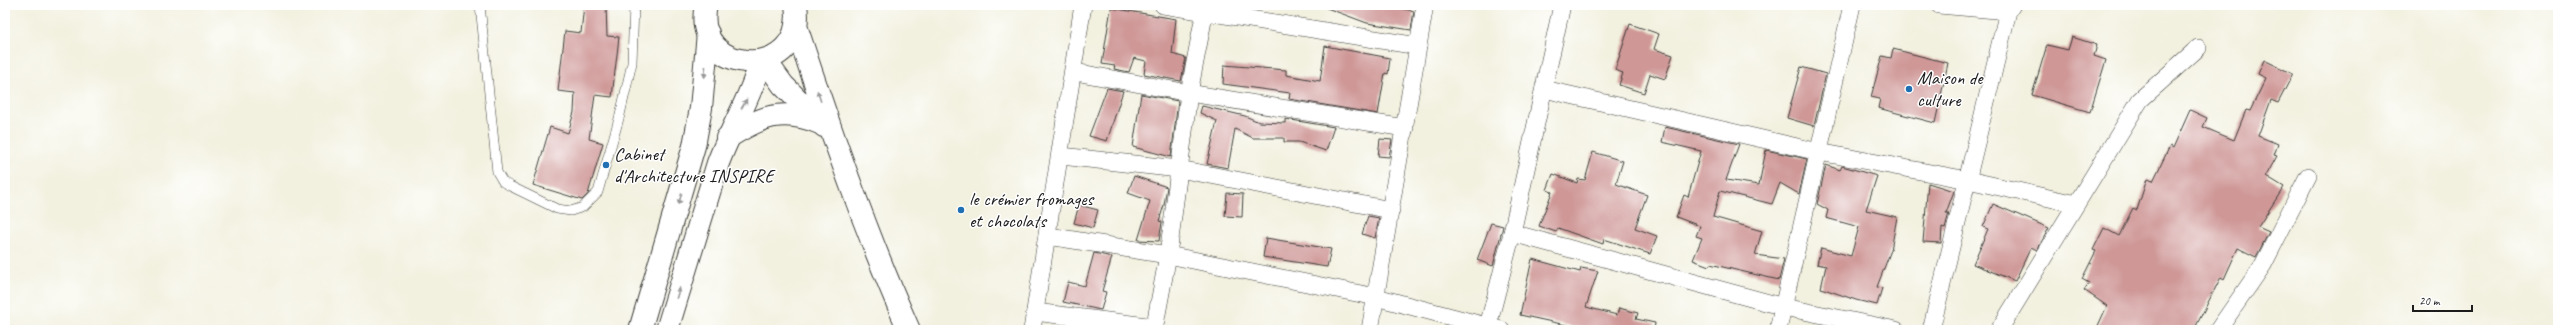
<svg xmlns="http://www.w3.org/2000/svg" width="2563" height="335" viewBox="0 0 2563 335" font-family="Caveat,sans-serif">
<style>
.building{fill:#cf9897}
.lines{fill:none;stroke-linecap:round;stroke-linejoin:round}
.lane-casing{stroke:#3c3c39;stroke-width:10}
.street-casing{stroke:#3c3c39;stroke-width:18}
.secondary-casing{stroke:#3c3c39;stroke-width:24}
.highway-casing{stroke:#3c3c39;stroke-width:24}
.lane{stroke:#fff;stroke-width:9}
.street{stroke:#fff;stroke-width:17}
.secondary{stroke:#fff;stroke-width:22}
.highway{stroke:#fff;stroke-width:22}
.oneway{fill:#999}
.poi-dot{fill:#1f6fb2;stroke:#fff;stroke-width:1.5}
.labels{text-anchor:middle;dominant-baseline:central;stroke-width:3;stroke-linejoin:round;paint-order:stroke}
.poi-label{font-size:19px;fill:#1c1c1c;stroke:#fff;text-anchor:start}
</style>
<rect width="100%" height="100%" fill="#fff"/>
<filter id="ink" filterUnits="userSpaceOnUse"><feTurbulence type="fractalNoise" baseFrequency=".025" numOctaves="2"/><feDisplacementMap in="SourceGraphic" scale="8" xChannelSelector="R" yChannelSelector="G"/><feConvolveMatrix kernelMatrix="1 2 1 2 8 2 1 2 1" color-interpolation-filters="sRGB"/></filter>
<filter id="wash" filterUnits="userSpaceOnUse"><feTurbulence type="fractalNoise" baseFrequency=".012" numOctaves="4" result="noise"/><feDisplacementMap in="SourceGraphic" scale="16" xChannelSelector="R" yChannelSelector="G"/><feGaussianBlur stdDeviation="0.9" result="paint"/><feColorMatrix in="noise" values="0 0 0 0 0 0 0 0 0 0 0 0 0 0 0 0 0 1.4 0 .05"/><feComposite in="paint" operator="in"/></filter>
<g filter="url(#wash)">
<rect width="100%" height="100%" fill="#f2f0de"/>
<g id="blocks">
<g class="building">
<path d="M584 5H606L607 36 619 37 612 97 595 95 589 139 603 143 588 194 582 200 533 185 550 127 568 133 574 112 575 93 558 91 565 31 581 33Z"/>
<path d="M1324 5H1383L1414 11 1411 30 1367 23 1324 7Z"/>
<path d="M1111 8 1176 19 1172 54 1186 58 1181 81 1144 74 1146 61 1134 58 1129 72 1114 69 1115 66 1102 64Z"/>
<path d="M1630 24 1659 34 1654 49 1673 55 1665 79 1650 74 1644 93 1619 85 1623 73 1615 70Z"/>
<path d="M2072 37 2097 45 2094 56 2106 60 2090 112 2032 95 2047 45 2068 50Z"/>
<path d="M1325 46 1390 58 1388 74 1385 73 1378 114 1289 99 1290 93 1223 84 1224 65 1286 70V75L1320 81Z"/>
<path d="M1893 49 1948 63 1935 123 1878 108 1880 99 1871 97 1882 56 1891 58Z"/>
<path d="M2264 60 2293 74 2278 103 2271 100 2258 136 2278 144 2274 155 2277 156 2266 176 2284 187 2258 227 2269 232 2256 257 2238 248 2224 279 2221 277 2194 330H2096L2107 306 2084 290 2089 283 2082 279 2096 251 2093 250 2104 228 2119 236 2133 208 2137 210 2147 179 2153 181 2170 146 2173 148 2190 110 2207 118 2203 127 2234 140 2246 110 2250 111 2266 78 2258 74Z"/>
<path d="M1801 67 1826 74 1814 126 1787 118Z"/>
<path d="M1107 88 1123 91 1107 141 1089 136Z"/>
<path d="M1141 94 1178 101 1171 157 1133 147Z"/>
<path d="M1202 106 1245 116 1259 122 1285 123V119L1334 127 1326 151 1299 142H1284V138H1253L1235 129 1228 168 1207 164 1217 121 1200 113Z"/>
<path d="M1665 127 1739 144 1726 180 1759 185 1766 150 1807 159 1799 194 1780 183 1772 204 1720 191 1713 217 1762 231 1755 255 1784 259 1779 280 1710 264 1709 266 1693 260 1702 238 1696 236 1700 226 1676 217 1684 195 1688 197 1701 151 1662 142Z"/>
<path d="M1380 139 1392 140 1389 157 1378 156Z"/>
<path d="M1593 152 1623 161 1616 184 1647 195 1635 228 1657 236 1650 254 1604 239 1603 244 1558 228 1556 232 1539 226 1552 192 1547 190 1553 174 1577 183 1578 179 1585 180Z"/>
<path d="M1826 165 1840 170 1842 166 1877 176 1866 210 1897 217 1891 250 1877 287 1882 288 1877 305 1856 300 1821 288 1826 266 1817 264 1821 248 1851 256 1859 227 1826 218 1828 210 1817 204Z"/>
<path d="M1134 176 1167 187 1164 205 1159 221 1162 222 1159 241 1138 240 1150 201 1128 193Z"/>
<path d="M1928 183 1954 191 1946 213H1949L1945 228 1942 227 1941 243 1923 242Z"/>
<path d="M1227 193 1243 194 1242 217 1225 216Z"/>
<path d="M1993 204 2049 228 2037 250 2031 247 2015 281 1973 264 1988 229 1983 227Z"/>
<path d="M1079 205 1098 210 1093 228 1074 223Z"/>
<path d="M1368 216 1379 218 1375 238 1362 234Z"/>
<path d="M1491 223 1503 226 1493 266 1477 260Z"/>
<path d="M1266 238 1331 249 1327 267 1263 257Z"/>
<path d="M1094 253 1112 257 1102 291 1106 292 1101 310 1063 302 1068 282 1085 286Z"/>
<path d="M1532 259 1580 272 1581 268 1598 271 1586 307 1617 315 1619 308 1638 313 1636 319 1655 323 1654 330H1589L1520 315Z"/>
</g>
</g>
</g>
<g filter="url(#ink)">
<use href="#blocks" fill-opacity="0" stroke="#3c3c39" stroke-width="1"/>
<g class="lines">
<g class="lane-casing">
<path id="lane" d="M480 5 497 172 503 182 510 186 557 209 571 211 583 207 598 192 620 115 632 63 634 5"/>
</g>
<g class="street-casing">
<g id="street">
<path d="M1163 5 1418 46"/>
<path d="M1939 5 2008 11"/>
<path d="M1075 72 1189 93 1405 128"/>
<path d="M1544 89 1819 152 1968 180 2076 204"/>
<path d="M1061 156 1179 169 1391 210"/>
<path d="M1512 233 1784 307 1896 330"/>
<path d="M1048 236 1168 255 1376 297 1501 330"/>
<path d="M1035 312 1155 327"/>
<path d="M1032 330 1083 5"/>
<path d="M1154 330 1168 255 1189 93 1206 5"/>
<path d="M1370 330 1425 5"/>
<path d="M1487 330 1512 233 1562 5"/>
<path d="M1778 330 1852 5"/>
<path d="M1931 330 2008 11 2012 5"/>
<path d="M1999 330 2140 100 2198 48"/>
<path d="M2218 330 2263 265 2308 176"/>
</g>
</g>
<g class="secondary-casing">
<g id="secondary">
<path d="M796 26C830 129 865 231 909 330"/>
<path d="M765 60 783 85 824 126"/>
</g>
</g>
<g class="highway-casing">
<g id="highway">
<path d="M706 5C690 77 808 83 796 5"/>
<path d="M727 138C760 117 782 107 820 123"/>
<path d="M640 330 694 146 701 108 708 33"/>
<path d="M667 330 718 163C731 128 751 97 761 61"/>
</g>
</g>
<use href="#lane" class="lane"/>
<use href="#street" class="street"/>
<use href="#secondary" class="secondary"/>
<use href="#highway" class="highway"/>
</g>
<defs><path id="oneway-solid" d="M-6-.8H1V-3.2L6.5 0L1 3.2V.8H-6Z"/></defs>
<g class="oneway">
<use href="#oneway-solid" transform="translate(705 72) rotate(95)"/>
<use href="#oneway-solid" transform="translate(819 96) rotate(-108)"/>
<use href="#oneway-solid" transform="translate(744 104) rotate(-60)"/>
<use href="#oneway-solid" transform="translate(680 199) rotate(107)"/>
<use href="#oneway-solid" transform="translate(678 293) rotate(-73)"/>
</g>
</g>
<g class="poi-dot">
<circle cx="1909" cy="89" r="4"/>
<circle cx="606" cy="165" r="4"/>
<circle cx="961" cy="210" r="4"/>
</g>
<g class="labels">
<g class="poi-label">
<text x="1917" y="78">Maison de<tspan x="1917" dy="22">culture</tspan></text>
<text x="614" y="154">Cabinet<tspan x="614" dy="22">d'Architecture INSPIRE</tspan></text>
<text x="969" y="199">le crémier fromages<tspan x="969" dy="22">et chocolats</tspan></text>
</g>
</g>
<rect width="2563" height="335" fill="none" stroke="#fff" stroke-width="20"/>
<path d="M2413 305v6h59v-6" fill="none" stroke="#1c1c1c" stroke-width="2"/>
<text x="2419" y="305" font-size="12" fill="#1c1c1c" stroke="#ffffff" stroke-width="3" paint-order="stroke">20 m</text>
</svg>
